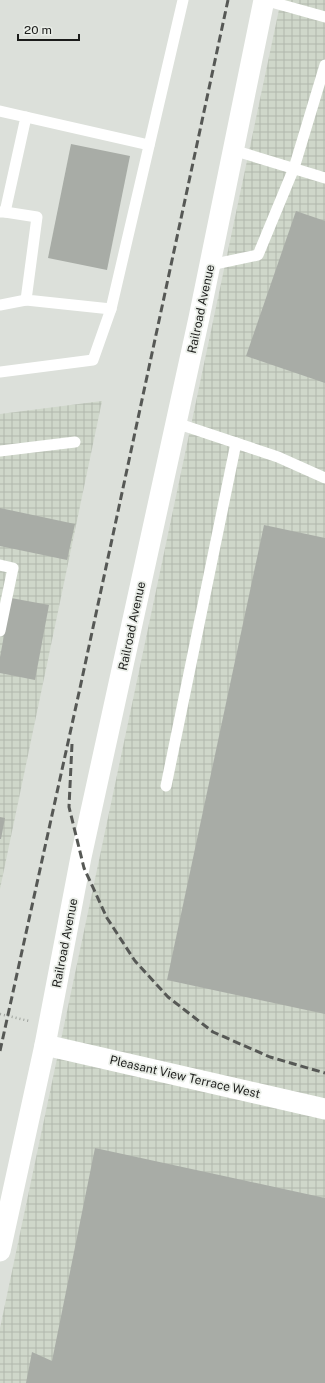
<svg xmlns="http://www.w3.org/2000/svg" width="325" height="1383" viewBox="0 0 325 1383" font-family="'Public Sans',sans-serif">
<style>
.industrial{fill:url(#industrial-grid)}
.building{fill:#a8aca6}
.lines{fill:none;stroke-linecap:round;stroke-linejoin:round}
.path{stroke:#9ea29d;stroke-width:2.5;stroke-dasharray:1 3;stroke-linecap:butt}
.lane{stroke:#fff;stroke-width:11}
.street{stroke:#fff;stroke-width:21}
.rail{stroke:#565855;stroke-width:3;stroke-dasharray:8 4;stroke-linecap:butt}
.labels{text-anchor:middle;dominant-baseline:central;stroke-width:3.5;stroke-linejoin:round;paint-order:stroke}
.street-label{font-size:12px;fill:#1b1c1a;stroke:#e9ede7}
</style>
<defs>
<pattern id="industrial-grid" width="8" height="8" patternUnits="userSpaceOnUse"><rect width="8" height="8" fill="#cfd7ca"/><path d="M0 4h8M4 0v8" fill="none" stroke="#b1b8ad"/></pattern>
</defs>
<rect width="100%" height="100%" fill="#dce0da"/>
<g class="industrial">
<path d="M281 0H325V1383H0V1328Z"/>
<path d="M102 401 0 889V414Z"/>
</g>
<g class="building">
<path d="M71 144 130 156 107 270 48 258Z"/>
<path d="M296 211 325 221V383L246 356Z"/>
<path d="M0 508 75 524 67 560 0 546Z"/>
<path d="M264 525 325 538V1014L167 980Z"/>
<path d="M11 598 49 605 35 680 0 673V657Z"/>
<path d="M0 817 5 818 1 839H0Z"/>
<path d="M95 1148 325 1198V1383H26L32 1352 52 1361Z"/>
</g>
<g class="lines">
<path class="path" d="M0 1014 29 1021"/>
<g class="lane">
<path d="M264 0 325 17"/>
<path d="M0 111 26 117 5 212"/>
<path d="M26 117 149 145"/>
<path d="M233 150 325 178"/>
<path d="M0 212H5L37 217 26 300 111 309 183 0"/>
<path d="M210 265 258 255 294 168 325 65"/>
<path d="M0 305 26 300"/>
<path d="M0 372 93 360 111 309"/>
<path d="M176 423 278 457 325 478"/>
<path d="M0 451 75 442"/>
<path d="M0 565 13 568 0 631"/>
<path d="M166 786 236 443"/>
</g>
<g class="street">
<path d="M45 1045 325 1109"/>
<path d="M0 1251 45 1045 81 857 199 318 264 0"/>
</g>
<g class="rail">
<path d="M72 744 69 807 84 868 107 918 135 961 168 997 213 1032 270 1057 325 1073"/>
<path d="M0 1051 80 688 228 0"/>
</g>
</g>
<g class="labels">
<g class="street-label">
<text transform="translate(201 309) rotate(-78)">Railroad Avenue</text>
<text transform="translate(132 626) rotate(-78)">Railroad Avenue</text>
<text transform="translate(65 943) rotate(-79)">Railroad Avenue</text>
<text transform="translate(185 1077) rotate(13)">Pleasant View Terrace West</text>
</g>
</g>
<path d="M18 34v6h61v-6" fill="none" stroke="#1b1c1a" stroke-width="2"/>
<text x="24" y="34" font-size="12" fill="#1b1c1a" stroke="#e9ede7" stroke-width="3" paint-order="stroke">20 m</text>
</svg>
